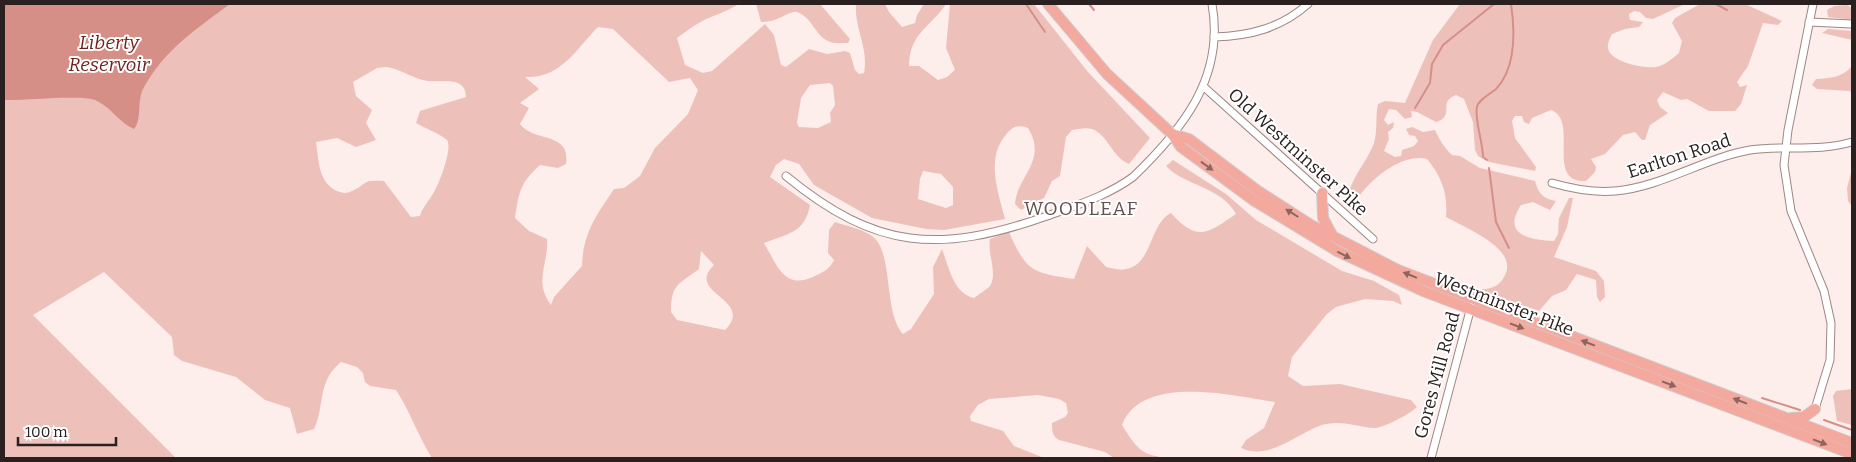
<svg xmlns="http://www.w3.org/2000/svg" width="1856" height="462" viewBox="0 0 1856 462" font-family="Bitter,serif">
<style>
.green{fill:#eec0ba;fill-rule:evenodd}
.water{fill:#d58f87}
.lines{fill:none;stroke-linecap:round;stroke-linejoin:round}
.stream{stroke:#d58f87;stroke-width:2}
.minor-casing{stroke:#9e8784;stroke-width:9}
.highway-casing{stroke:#d0cece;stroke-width:12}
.minor{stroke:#fff;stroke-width:7}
.highway{stroke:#f4a99f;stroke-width:10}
.oneway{fill:#8e645f}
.labels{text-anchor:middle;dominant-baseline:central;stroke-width:4;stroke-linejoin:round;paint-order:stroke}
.street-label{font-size:18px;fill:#29201f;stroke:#fff}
.water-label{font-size:19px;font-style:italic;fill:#72201c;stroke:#fff}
.neighbourhood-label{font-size:19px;letter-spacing:1px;fill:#65514e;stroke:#fff}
</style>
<rect width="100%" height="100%" fill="#fdeeec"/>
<g class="green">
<path d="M4 4H739C729 10 721 13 711 17 698 22 687 31 677 38L685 65 703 73 712 71 765 24 774 35 781 65 786 67 809 49 827 54 845 51 850 53 855 70 859 74 864 73C869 48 854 28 856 4H885L889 12 902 27 915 23 917 15 924 4H946C930 28 910 32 909 66H919L938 80 947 77 955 70 946 48 950 4H1034L1088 72 1150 138 1129 164C1112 157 1108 135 1092 129 1086 127 1078 129 1072 130L1066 137 1060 176 1052 181 1044 198 1021 210 1015 204C1017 176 1048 161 1028 128 1017 124 1012 127 1005 136 986 159 998 192 1005 219L944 230 926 229 872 218 814 185 799 164 784 159 776 165 770 177 810 205C805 233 787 234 764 243 777 265 784 290 813 277 823 272 829 270 834 260L828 253 829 230 835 222C847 226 862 229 872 236 894 251 883 313 903 334L911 329 934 294 933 267 942 249C949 267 953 293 974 298 979 294 986 290 990 286 998 274 987 252 990 239L1009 232C1026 271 1032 273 1074 279L1087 246 1106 267C1112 268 1120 271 1126 269 1153 264 1149 224 1171 213 1197 242 1207 234 1236 214 1222 187 1183 185 1166 166L1173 160 1226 194 1256 220 1342 271 1374 281 1399 295 1402 305 1393 301 1365 299 1336 307 1327 314 1292 357 1288 376 1303 386 1340 384 1411 400 1417 407C1410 414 1382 429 1373 428 1354 426 1338 419 1319 426 1295 435 1268 461 1241 448L1246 440 1264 428 1275 402C1234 396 1142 373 1122 425 1136 447 1140 455 1167 458H1114L1105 452 1059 440C1052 436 1052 431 1052 423L1065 417 1068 413 1066 403 1059 399 1038 395 989 399 978 405 970 416 971 421 1003 431 1014 446 1044 458H432C418 436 411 413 396 390L370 386 365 382 363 373 357 367 341 362C317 381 325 406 314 429L297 434 290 408 265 400 236 377 182 361 174 355 172 337 104 272 33 315 176 458H4ZM598 27 613 29 669 82 690 78 698 90 688 114 655 148 640 176 624 188 614 189C596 216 583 233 582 266L554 297 551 305C533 281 549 264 547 239L529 231 515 218C519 192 520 183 540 165L558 168 566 164C571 131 534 143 520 124L529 108 520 103 539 89 525 77C561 79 576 49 598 27ZM386 67C401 69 413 79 428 81 441 83 466 75 466 97L420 111 416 123C423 127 442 135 447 140 453 148 439 184 434 192 429 201 423 206 420 216L411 217 384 181C361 180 369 183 352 191 346 194 342 193 337 191 318 182 319 161 316 142L337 138 356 147 376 140 366 123 372 110 356 96 353 82 377 68ZM830 83 833 86 835 105 830 113 831 122 818 128 799 127 797 123 801 98 810 85ZM923 171 941 174 953 187V205L946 208 918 199 920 179ZM701 251 714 265C684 294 756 299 725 330L677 320 671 312C671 284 678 285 699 269Z"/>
<path d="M756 4H820L850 39 848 43C842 43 833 44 828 41 815 35 811 16 797 12 790 10 777 23 761 22Z"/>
<path d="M1460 4H1685L1653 19 1646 18 1640 12 1634 11 1629 14 1630 20 1643 22 1639 27 1625 29 1612 34C1610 38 1607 44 1608 48 1610 62 1644 69 1656 67 1664 66 1673 58 1679 53L1682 41 1672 23 1675 18 1700 4H1745L1782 21 1778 25 1763 23 1748 66 1737 82 1740 87 1747 85 1741 104 1735 111H1709L1687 99 1681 100 1663 92 1657 100 1660 107 1668 113 1650 125 1645 140H1642L1635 132 1623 135 1605 154 1591 159 1596 167 1595 172 1586 181C1544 183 1580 121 1551 110L1532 118 1529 124 1524 122 1522 116H1515L1512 121 1515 138 1536 167 1535 171 1489 162 1478 156 1475 150 1473 122 1464 99 1456 95C1437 102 1456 116 1436 122L1417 112 1411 111 1412 117 1405 119 1396 110 1389 109 1384 120 1388 125 1394 122 1393 128 1388 132 1389 139 1384 151 1395 157 1401 156 1402 150 1414 146 1418 141 1415 136 1409 135 1406 129 1412 127 1423 132 1435 130C1439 139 1445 149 1452 155L1460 156 1480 168 1535 181C1539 194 1542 198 1556 201L1550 210 1533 202 1521 205C1502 234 1528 240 1554 241L1558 234 1559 218 1569 198H1573L1567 227 1554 257 1596 271 1604 281 1605 297 1600 302 1597 297 1596 280 1577 274 1566 290 1552 296 1539 311 1478 290C1489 289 1498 288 1504 277 1521 249 1465 228 1446 217 1448 194 1442 177 1427 159 1402 153 1371 179 1358 198L1349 192C1354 174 1368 160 1374 143 1378 129 1375 117 1378 104L1385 101 1405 103 1433 40Z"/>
<path d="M1847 5 1852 8V20L1828 17 1827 10 1834 6Z"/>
<path d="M1828 29 1852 31V40L1822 33Z"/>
<path d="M1852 66V94L1850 91 1817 89 1812 85 1816 79C1830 78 1842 78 1852 66Z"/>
<path d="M1852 169V206L1848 201 1847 188Z"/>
<path d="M1852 389V425L1837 421 1833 396 1836 391Z"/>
</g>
<path class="water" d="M4 4H230C195 30 165 49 143 89 137 101 142 120 134 129 119 123 112 108 97 101 85 94 23 101 4 100Z"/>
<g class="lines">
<g class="stream">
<path d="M1026 4 1045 32"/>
<path d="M1089 4 1094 10"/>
<path d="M1716 4 1727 10"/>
<path d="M1415 108 1430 83 1432 64 1443 45 1494 4"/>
<path d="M1487 160 1483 157C1483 143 1474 117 1477 107 1478 100 1490 94 1496 89 1516 68 1515 31 1511 4"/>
<path d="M1489 168 1496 222 1509 248"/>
<path d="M1762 398 1800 410"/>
<path d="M1824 420 1852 430"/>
</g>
<g class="minor-casing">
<g id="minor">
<path d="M1813 4 1788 130 1784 165 1791 211 1824 291 1831 323 1830 360 1815 409"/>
<path d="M1809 22 1852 24"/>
<path d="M1214 37C1250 36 1281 28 1308 4"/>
<path d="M1204 87 1373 239"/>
<path d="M786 176C876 250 939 254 1047 216 1077 205 1107 196 1133 177 1183 129 1225 77 1212 4"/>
<path d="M1552 183C1573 189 1593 193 1615 191 1662 187 1704 158 1750 150 1784 145 1818 152 1852 142"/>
<path d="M1431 458 1471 307"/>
</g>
</g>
<g class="highway-casing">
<g id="highway">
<path d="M1048 4 1107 74 1172 134 1181 147 1253 200 1337 251 1423 291 1852 454"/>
<path d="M1172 134 1189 139 1258 191 1311 225 1398 270 1852 443"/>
<path d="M1322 193 1323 218 1332 235"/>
<path d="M1791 418 1804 417 1815 409"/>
</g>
</g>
<use href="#minor" class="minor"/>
<use href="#highway" class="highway"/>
</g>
<defs><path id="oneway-solid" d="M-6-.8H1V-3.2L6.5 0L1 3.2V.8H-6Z" transform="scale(1.25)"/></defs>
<g class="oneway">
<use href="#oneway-solid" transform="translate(1207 166) rotate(36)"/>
<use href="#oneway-solid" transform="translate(1292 213) rotate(-148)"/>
<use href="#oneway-solid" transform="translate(1344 255) rotate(27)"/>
<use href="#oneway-solid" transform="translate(1410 275) rotate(-158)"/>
<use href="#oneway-solid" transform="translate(1517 326) rotate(21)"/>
<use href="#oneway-solid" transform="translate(1588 343) rotate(-159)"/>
<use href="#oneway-solid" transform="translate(1669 384) rotate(21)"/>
<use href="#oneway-solid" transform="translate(1740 401) rotate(-159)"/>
<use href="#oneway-solid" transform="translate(1820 442) rotate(21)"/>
</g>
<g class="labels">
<g class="street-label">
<text transform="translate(1298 152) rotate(42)">Old Westminster Pike</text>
<text transform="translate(1679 156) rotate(-18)">Earlton Road</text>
<text transform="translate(1504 304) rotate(21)">Westminster Pike</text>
<text transform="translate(1437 375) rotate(-75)">Gores Mill Road</text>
</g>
<g class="water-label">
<text x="109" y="42">Liberty<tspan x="109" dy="22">Reservoir</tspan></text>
</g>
<g class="neighbourhood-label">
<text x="1081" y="208">WOODLEAF</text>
</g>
</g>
<rect width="1856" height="462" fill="none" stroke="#29201f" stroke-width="10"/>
<path d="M18 437v8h98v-8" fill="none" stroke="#29201f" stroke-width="2.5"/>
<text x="25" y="437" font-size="15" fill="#29201f" stroke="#ffffff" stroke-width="4" paint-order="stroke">100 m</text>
</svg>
